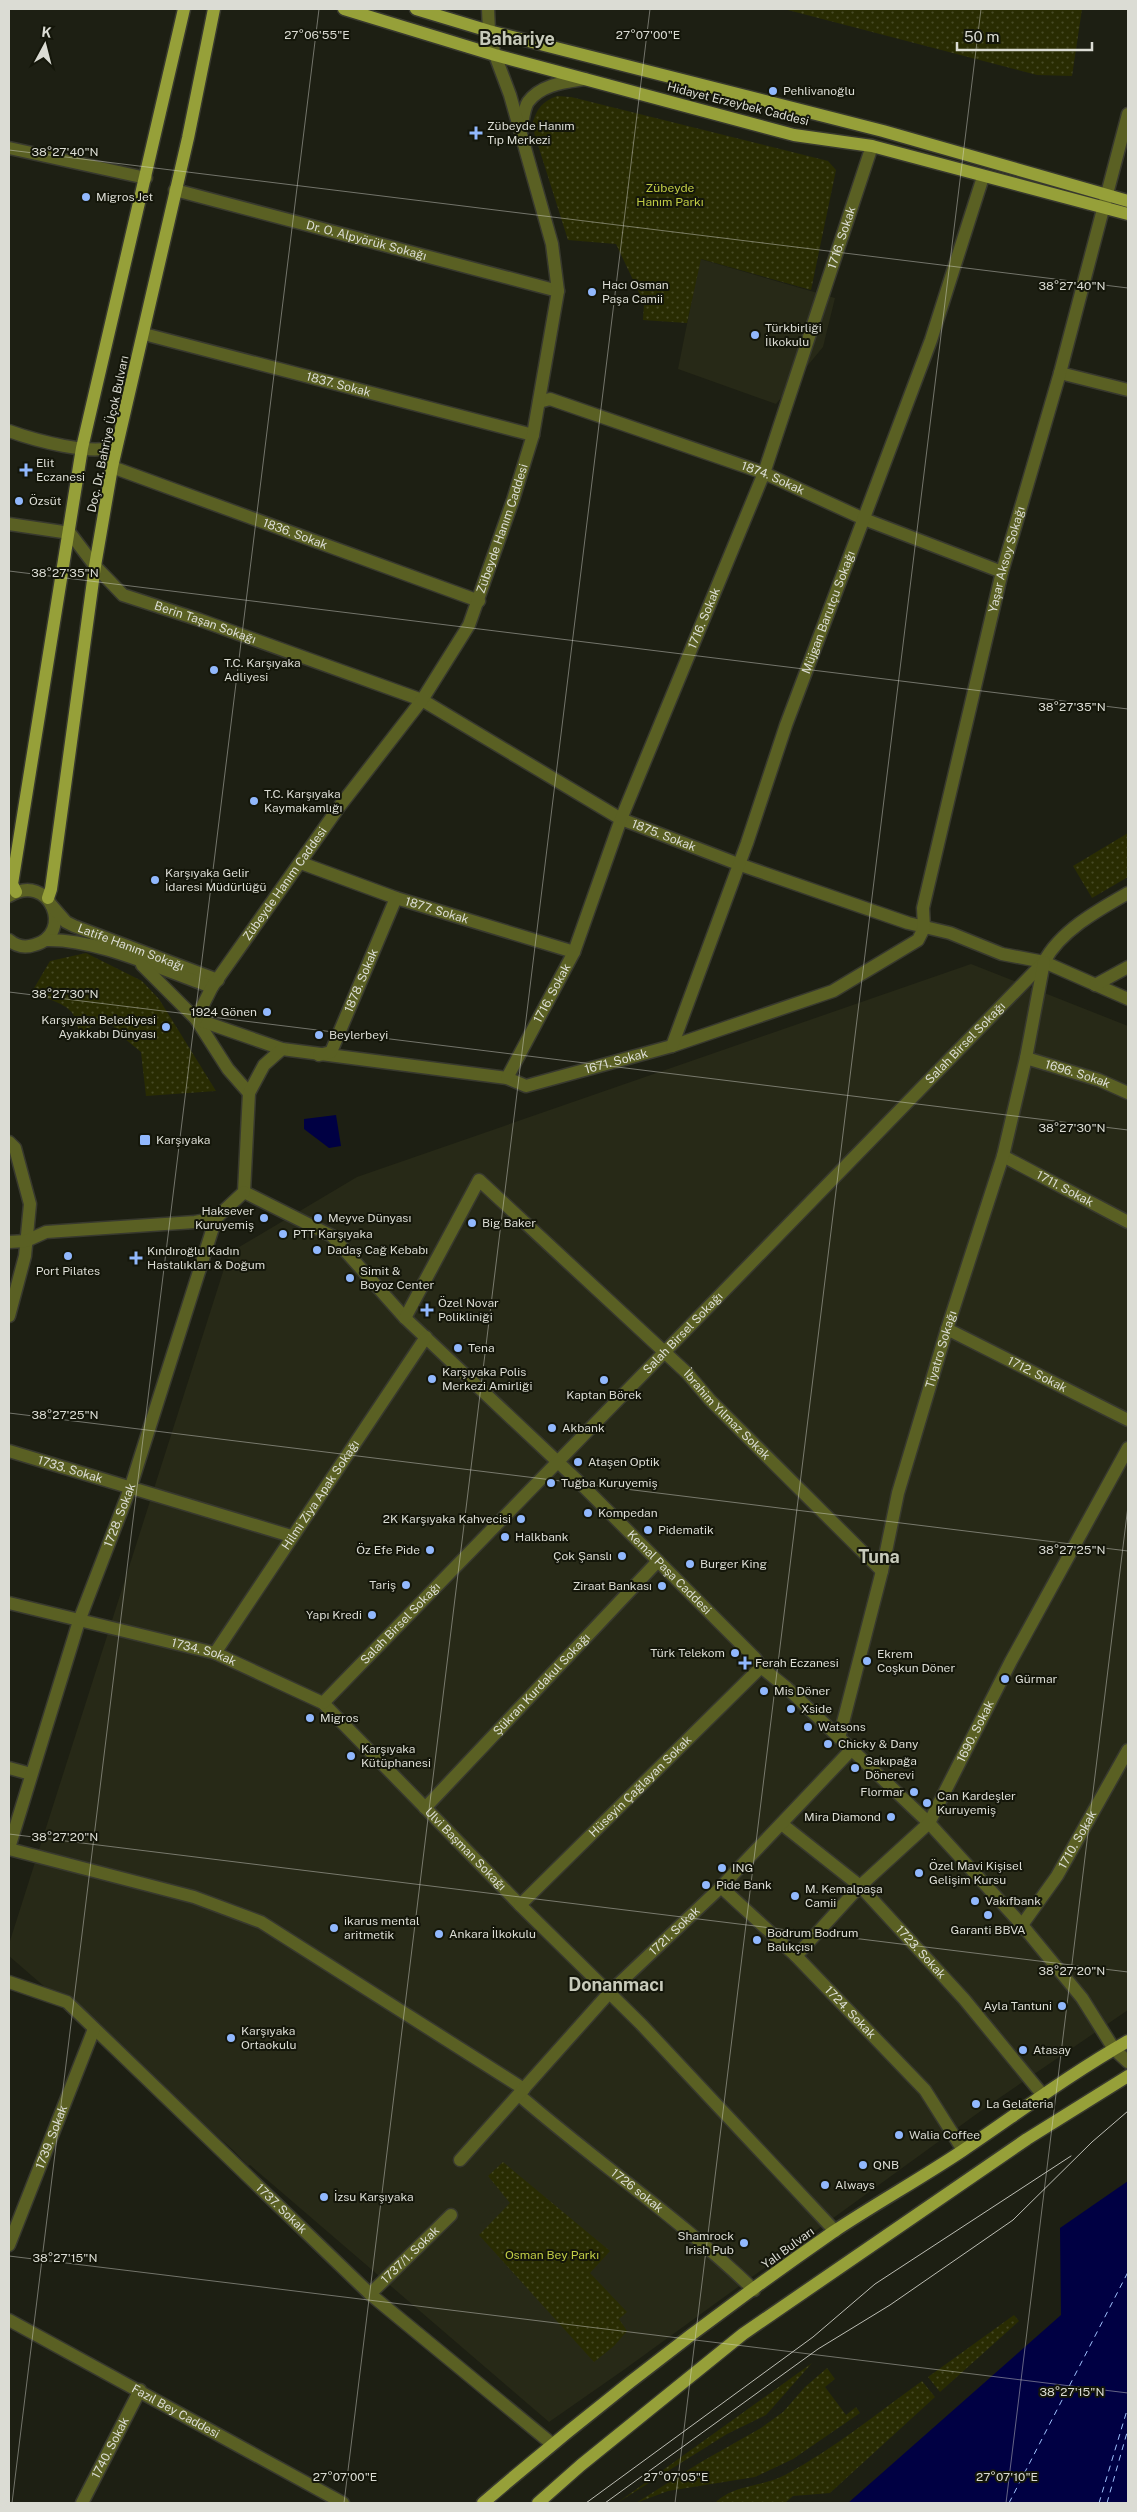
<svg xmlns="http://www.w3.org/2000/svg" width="1137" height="2512" viewBox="0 0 1137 2512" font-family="'Public Sans',sans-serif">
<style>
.built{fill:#272917}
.grass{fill:url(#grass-dots)}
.water{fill:#000043}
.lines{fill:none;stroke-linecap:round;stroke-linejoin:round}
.ferry{stroke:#9ec0fc;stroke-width:1;stroke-dasharray:6 5;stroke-linecap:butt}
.minor-casing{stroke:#38392e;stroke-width:15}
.major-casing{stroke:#38392e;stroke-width:15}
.minor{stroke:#5a6023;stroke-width:12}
.major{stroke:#96a039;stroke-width:12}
.tram{stroke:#bcbdb4;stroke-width:1}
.ticks{fill:none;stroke:#dbdcd4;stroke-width:1;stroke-opacity:0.45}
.poi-dot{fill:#91b8fd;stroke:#14160a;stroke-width:2}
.labels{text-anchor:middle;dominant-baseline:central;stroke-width:4;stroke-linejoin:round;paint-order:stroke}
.poi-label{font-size:12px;fill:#dbdcd4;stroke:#14160a;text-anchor:start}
.street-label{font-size:12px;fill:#dbdcd4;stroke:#14160a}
.park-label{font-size:12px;fill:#c0cc45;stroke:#14160a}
.district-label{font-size:18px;font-weight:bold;fill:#c7caba;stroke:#14160a}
.ticks-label{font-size:12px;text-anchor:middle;fill:#dbdcd4;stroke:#14160a;stroke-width:4;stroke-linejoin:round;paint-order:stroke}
</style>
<defs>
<pattern id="grass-dots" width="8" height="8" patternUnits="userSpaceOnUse" patternTransform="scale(1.25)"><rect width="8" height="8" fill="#292c02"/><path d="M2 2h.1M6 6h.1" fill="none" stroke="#474a26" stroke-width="1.8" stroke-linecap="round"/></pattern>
</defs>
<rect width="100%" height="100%" fill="#1d1f13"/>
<g class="built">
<path d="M700 259 835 298 823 347 776 404 678 369Z"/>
<path d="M971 964 1128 1026V2010L989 2105 625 2369 549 2422 250 2165 248 2166 233 2150 9 1956V1944L229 1253 357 1177Z"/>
</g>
<g class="grass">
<path d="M784 9H1082L1072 76 1037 75Z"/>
<path d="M557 96 571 97 828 161 836 170 811 290 701 259 687 323 643 320 644 303 616 244 568 240 532 126C536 110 541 102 557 96Z"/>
<path d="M1128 833V877L1092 898 1073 866Z"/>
<path d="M86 953 142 981 159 999 216 1091 146 1096 141 1052 119 1034 105 1014 79 1038C77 1000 59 1008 33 990L50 961Z"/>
<path d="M503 2162 610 2251 590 2273 627 2312 619 2319 627 2331 614 2346 594 2362 479 2235 510 2203 488 2176Z"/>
<path d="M1014 2315 1019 2321 940 2392 928 2377Z"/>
<path d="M812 2363 766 2415 727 2434 617 2503Z"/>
<path d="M827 2368 835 2379 825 2387 846 2415 856 2407 860 2413 793 2459 755 2477 668 2491 636 2503 701 2462 761 2428 783 2412 805 2387Z"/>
<path d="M922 2381 935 2397 830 2493 793 2496 785 2503H715C733 2484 763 2487 785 2475 834 2449 877 2413 922 2381Z"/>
</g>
<g class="water">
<path d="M336 1115 341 1146 329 1148 304 1129V1119Z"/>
<path d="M1128 2181V2503H848L1061 2315 1060 2228Z"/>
</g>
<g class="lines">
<g class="ferry">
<path d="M1009 2503 1128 2272"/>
<path d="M1099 2503 1128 2407"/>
<path d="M1107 2503 1128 2429"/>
</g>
<g class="minor-casing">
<g id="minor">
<path d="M521 128C523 121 524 108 528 102 541 84 566 82 585 79"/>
<path d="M9 148 146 178"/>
<path id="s1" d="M175 190 558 291"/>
<path id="s2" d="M144 334 533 435"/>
<path d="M1060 373 1128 390"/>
<path id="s3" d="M539 402 550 399 764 473 864 519 1002 572"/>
<path d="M9 431C31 439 97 458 116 445"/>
<path id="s4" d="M112 467 479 601"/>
<path id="s5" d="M9 524 70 533 95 566 123 595 200 620 422 700 621 819 738 864 908 923 950 933 1002 954 1044 962 1128 999"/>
<path id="s6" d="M301 863 396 898 574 952"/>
<path d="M9 896C50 871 75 934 34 945 25 948 16 946 9 940"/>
<path id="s7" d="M52 906 66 922 74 926 218 980"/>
<path d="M45 940C97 938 162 970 212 987"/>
<path d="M142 965 196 1019 228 1069 249 1093"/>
<path d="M1095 985 1128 967"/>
<path id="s8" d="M196 1019 282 1049 507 1078 526 1086 672 1046 833 991 918 940 924 928 923 908 1002 572 1060 373 1128 114"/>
<path id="s9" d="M196 1019 212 987 339 807 422 700 469 625 513 500 533 435 558 291 552 244 510 95 495 55 489 31 488 9"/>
<path id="s10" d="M672 1046 747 843 786 725 931 340 983 177"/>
<path id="s11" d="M319 1055 331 1052 396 898"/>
<path id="s12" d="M1026 1058 1099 1080 1128 1093"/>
<path id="s13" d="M507 1078 574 952 621 819 764 473 872 146"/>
<path d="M9 1142 15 1148 30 1204 25 1256 9 1316"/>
<path id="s14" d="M1003 1156 1128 1222"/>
<path id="s15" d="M244 1192 332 1236 405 1318 577 1480 755 1658 761 1667 787 1688 929 1823 1022 1925 1082 1998 1114 2049 1128 2062"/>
<path d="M244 1192 249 1093 264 1065 282 1049"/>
<path d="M9 1242 26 1241 46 1232 195 1222 216 1218"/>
<path id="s16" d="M405 1318 479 1180 687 1373 710 1400 882 1571"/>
<path id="s17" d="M947 1329 1128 1420"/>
<path id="s18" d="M9 1451 291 1536"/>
<path id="s19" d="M9 1603 215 1653 323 1703 520 1905 641 2024 835 2231"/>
<path id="s20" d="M215 1653 426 1337"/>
<path id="s21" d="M323 1703 1044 962C1060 931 1098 910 1128 893"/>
<path id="s22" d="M839 1738 882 1571 898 1493 947 1329 1003 1156 1026 1058 1044 962"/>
<path d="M9 1768 31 1774"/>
<path id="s23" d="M425 1808 658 1561"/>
<path id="s24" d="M783 1825 860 1886 964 1999 1042 2094"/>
<path id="s25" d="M9 1848 79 1621 131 1486 216 1218 244 1192"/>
<path d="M9 1849 194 1897 261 1922 524 2089"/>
<path id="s26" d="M721 1887 796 1956 925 2090 963 2150"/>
<path id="s27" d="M520 1905 761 1667"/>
<path id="s28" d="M1022 1925 1057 1876 1128 1750"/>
<path id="s29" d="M796 1956 860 1886 929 1823 1011 1661 1128 1448"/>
<path id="s30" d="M9 1982 67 2002 370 2294 552 2444"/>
<path id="s31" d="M519 2095C596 2162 680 2219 754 2290"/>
<path id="s32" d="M460 2160 610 1992 721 1887 852 1749"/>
<path id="s33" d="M9 2245 94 2029"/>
<path id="s34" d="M370 2294 451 2215"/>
<path id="s35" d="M9 2320 343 2503"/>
<path id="s36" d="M82 2503 140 2390"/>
</g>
</g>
<g class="major-casing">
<g id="major">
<path d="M344 9 495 55 794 135 872 146 1128 214"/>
<path d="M416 9 489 31 883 131 1128 201"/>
<path d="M16 892 12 884 82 448 184 9"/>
<path d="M48 898 51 889 95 566 112 467 188 138 214 9"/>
<path d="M483 2503C595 2407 712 2316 833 2232 875 2204 920 2179 962 2151 1017 2114 1070 2074 1128 2041"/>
<path d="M538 2503 581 2465 743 2334 1027 2139 1128 2076"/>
</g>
</g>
<use href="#minor" class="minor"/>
<use href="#major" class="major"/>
<g class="tram">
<path d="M586 2503 813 2337 875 2284 1071 2156"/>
<path d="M605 2503 818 2349 890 2305 1013 2220 1092 2142 1128 2111"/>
</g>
</g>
<path class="ticks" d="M9 150 1128 288M9 571 1128 709M9 992 1128 1130M9 1413 1128 1551M9 1834 1128 1972M9 2256 1128 2393M12 2503 319 9M344 2503 650 9M675 2503 981 9M1006 2503 1128 1506"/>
<g class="poi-dot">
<circle cx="773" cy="91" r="5"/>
<path d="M473.5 125.5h5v5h5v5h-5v5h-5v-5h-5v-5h5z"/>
<circle cx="86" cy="197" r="5"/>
<circle cx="592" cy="292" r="5"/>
<circle cx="755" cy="335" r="5"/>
<path d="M23.5 462.5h5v5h5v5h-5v5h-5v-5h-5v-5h5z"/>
<circle cx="19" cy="501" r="5"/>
<circle cx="214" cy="670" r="5"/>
<circle cx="254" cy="801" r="5"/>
<circle cx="155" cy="880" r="5"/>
<circle cx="267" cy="1012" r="5"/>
<circle cx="166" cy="1027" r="5"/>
<circle cx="319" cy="1035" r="5"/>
<rect x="139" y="1134" width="12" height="12" rx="2.5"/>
<circle cx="264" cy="1218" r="5"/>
<circle cx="318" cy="1218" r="5"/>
<circle cx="472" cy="1223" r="5"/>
<circle cx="283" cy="1234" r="5"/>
<circle cx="317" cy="1250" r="5"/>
<circle cx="68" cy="1256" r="5"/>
<path d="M133.5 1250.5h5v5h5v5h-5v5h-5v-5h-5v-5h5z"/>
<circle cx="350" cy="1278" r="5"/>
<path d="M424.5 1302.5h5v5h5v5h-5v5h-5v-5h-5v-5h5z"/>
<circle cx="458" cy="1348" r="5"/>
<circle cx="432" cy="1379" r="5"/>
<circle cx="604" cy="1380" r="5"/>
<circle cx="552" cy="1428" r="5"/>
<circle cx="578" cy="1462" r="5"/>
<circle cx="551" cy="1483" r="5"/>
<circle cx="588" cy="1513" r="5"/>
<circle cx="521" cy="1519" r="5"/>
<circle cx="648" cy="1530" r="5"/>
<circle cx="505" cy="1537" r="5"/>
<circle cx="430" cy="1550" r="5"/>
<circle cx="622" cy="1556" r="5"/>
<circle cx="690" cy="1564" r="5"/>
<circle cx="406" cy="1585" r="5"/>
<circle cx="662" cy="1586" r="5"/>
<circle cx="372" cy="1615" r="5"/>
<circle cx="735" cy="1653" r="5"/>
<circle cx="867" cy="1661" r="5"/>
<path d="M742.5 1655.5h5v5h5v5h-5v5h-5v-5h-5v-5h5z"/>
<circle cx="1005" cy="1679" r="5"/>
<circle cx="764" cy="1691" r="5"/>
<circle cx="791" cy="1709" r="5"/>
<circle cx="310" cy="1718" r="5"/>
<circle cx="808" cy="1727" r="5"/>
<circle cx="828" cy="1744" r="5"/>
<circle cx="351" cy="1756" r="5"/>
<circle cx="855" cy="1768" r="5"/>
<circle cx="914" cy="1792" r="5"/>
<circle cx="927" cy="1803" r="5"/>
<circle cx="891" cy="1817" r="5"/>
<circle cx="722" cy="1868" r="5"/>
<circle cx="919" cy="1873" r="5"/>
<circle cx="706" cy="1885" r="5"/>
<circle cx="795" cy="1896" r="5"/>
<circle cx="975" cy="1901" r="5"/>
<circle cx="988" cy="1915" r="5"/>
<circle cx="334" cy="1928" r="5"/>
<circle cx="439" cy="1934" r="5"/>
<circle cx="757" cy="1940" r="5"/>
<circle cx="1062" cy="2006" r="5"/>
<circle cx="231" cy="2038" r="5"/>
<circle cx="1023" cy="2050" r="5"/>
<circle cx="976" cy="2104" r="5"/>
<circle cx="899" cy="2135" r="5"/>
<circle cx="863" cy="2165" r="5"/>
<circle cx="825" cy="2185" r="5"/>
<circle cx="324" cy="2197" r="5"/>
<circle cx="744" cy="2243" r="5"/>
</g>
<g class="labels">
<g class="poi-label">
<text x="783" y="91">Pehlivanoğlu</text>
<text x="487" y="126">Zübeyde Hanım<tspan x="487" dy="14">Tıp Merkezi</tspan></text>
<text x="96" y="197">Migros Jet</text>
<text x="602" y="285">Hacı Osman<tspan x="602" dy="14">Paşa Camii</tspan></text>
<text x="765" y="328">Türkbirliği<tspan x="765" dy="14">İlkokulu</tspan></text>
<text x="36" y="463">Elit<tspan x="36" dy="14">Eczanesi</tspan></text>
<text x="29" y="501">Özsüt</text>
<text x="224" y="663">T.C. Karşıyaka<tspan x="224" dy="14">Adliyesi</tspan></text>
<text x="264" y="794">T.C. Karşıyaka<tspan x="264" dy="14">Kaymakamlığı</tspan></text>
<text x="165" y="873">Karşıyaka Gelir<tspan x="165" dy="14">İdaresi Müdürlüğü</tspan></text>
<text x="257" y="1012" text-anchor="end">1924 Gönen</text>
<text x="156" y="1020" text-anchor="end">Karşıyaka Belediyesi<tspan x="156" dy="14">Ayakkabı Dünyası</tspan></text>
<text x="329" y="1035">Beylerbeyi</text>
<text x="156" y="1140">Karşıyaka</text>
<text x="254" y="1211" text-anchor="end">Haksever<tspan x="254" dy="14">Kuruyemiş</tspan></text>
<text x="328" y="1218">Meyve Dünyası</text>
<text x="482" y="1223">Big Baker</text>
<text x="293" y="1234">PTT Karşıyaka</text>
<text x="327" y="1250">Dadaş Cağ Kebabı</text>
<text x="147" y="1251">Kındıroğlu Kadın<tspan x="147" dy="14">Hastalıkları &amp; Doğum</tspan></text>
<text x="68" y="1271" text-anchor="middle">Port Pilates</text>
<text x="360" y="1271">Simit &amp;<tspan x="360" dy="14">Boyoz Center</tspan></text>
<text x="438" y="1303">Özel Novar<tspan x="438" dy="14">Polikliniği</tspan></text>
<text x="468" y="1348">Tena</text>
<text x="442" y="1372">Karşıyaka Polis<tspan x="442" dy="14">Merkezi Amirliği</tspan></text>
<text x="604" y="1395" text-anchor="middle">Kaptan Börek</text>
<text x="562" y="1428">Akbank</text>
<text x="588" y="1462">Ataşen Optik</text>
<text x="561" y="1483">Tuğba Kuruyemiş</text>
<text x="598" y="1513">Kompedan</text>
<text x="511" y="1519" text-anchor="end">2K Karşıyaka Kahvecisi</text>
<text x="658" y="1530">Pidematik</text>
<text x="515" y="1537">Halkbank</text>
<text x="420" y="1550" text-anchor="end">Öz Efe Pide</text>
<text x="612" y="1556" text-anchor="end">Çok Şanslı</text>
<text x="700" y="1564">Burger King</text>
<text x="396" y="1585" text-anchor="end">Tariş</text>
<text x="652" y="1586" text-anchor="end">Ziraat Bankası</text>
<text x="362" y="1615" text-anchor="end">Yapı Kredi</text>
<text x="725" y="1653" text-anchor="end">Türk Telekom</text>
<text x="877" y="1654">Ekrem<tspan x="877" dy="14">Coşkun Döner</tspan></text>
<text x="755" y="1663">Ferah Eczanesi</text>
<text x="1015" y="1679">Gürmar</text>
<text x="774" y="1691">Mis Döner</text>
<text x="801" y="1709">Xside</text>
<text x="320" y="1718">Migros</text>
<text x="818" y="1727">Watsons</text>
<text x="838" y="1744">Chicky &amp; Dany</text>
<text x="361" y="1749">Karşıyaka<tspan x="361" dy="14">Kütüphanesi</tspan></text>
<text x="865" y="1761">Sakıpağa<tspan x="865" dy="14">Dönerevi</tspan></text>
<text x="904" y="1792" text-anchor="end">Flormar</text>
<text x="937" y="1796">Can Kardeşler<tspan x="937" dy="14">Kuruyemiş</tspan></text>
<text x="881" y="1817" text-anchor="end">Mira Diamond</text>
<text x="929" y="1866">Özel Mavi Kişisel<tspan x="929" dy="14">Gelişim Kursu</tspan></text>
<text x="732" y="1868">ING</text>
<text x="716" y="1885">Pide Bank</text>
<text x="805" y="1889">M. Kemalpaşa<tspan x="805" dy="14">Camii</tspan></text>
<text x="985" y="1901">Vakıfbank</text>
<text x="344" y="1921">ikarus mental<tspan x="344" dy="14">aritmetik</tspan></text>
<text x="988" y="1930" text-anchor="middle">Garanti BBVA</text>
<text x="767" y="1933">Bodrum Bodrum<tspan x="767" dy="14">Balıkçısı</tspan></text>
<text x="449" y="1934">Ankara İlkokulu</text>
<text x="1052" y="2006" text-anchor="end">Ayla Tantuni</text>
<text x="241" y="2031">Karşıyaka<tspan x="241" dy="14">Ortaokulu</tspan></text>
<text x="1033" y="2050">Atasay</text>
<text x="986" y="2104">La Gelateria</text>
<text x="909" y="2135">Walia Coffee</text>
<text x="873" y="2165">QNB</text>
<text x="835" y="2185">Always</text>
<text x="334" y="2197">İzsu Karşıyaka</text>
<text x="734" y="2236" text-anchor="end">Shamrock<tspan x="734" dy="14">Irish Pub</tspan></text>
</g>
<g class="street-label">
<text transform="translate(738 104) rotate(14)">Hidayet Erzeybek Caddesi</text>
<text stroke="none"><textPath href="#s13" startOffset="906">1716. Sokak</textPath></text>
<text stroke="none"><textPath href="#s1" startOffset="198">Dr. O. Alpyörük Sokağı</textPath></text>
<text stroke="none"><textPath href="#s2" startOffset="201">1837. Sokak</textPath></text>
<text transform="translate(108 434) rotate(-78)">Doç. Dr. Bahriye Üçok Bulvarı</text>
<text stroke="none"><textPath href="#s3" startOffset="248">1874. Sokak</textPath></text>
<text stroke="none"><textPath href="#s9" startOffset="582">Zübeyde Hanım Caddesi</textPath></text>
<text stroke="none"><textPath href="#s4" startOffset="195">1836. Sokak</textPath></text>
<text stroke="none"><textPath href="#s8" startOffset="1151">Yaşar Aksoy Sokağı</textPath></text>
<text stroke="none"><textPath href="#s10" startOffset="461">Müjgan Barutçu Sokağı</textPath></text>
<text stroke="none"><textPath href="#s13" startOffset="501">1716. Sokak</textPath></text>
<text stroke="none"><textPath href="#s5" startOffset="230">Berin Taşan Sokağı</textPath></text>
<text stroke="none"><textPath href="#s5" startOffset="738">1875. Sokak</textPath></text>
<text stroke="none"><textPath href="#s9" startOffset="162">Zübeyde Hanım Caddesi</textPath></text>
<text stroke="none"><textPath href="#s6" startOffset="144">1877. Sokak</textPath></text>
<text stroke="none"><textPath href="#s7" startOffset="91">Latife Hanım Sokağı</textPath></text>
<text stroke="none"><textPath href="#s11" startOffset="90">1878. Sokak</textPath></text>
<text stroke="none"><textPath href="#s13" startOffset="96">1716. Sokak</textPath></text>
<text stroke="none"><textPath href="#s21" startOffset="921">Salah Birsel Sokağı</textPath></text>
<text stroke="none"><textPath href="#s8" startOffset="432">1671. Sokak</textPath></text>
<text stroke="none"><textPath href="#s12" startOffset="54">1696. Sokak</textPath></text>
<text stroke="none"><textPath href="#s14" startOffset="70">1711. Sokak</textPath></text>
<text stroke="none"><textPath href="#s21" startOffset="516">Salah Birsel Sokağı</textPath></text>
<text stroke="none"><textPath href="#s22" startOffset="402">Tiyatro Sokağı</textPath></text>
<text stroke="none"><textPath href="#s17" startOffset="101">1712. Sokak</textPath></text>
<text stroke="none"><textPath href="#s16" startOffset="498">İbrahim Yılmaz Sokak</textPath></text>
<text stroke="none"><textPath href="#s18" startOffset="64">1733. Sokak</textPath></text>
<text stroke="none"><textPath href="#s20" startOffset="190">Hilmi Ziya Apak Sokağı</textPath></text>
<text stroke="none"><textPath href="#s25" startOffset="351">1728. Sokak</textPath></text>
<text stroke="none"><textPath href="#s15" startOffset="575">Kemal Paşa Caddesi</textPath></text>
<text stroke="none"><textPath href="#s21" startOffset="111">Salah Birsel Sokağı</textPath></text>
<text stroke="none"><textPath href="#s19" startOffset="201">1734. Sokak</textPath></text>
<text stroke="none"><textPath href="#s23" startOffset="170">Şükran Kurdakul Sokağı</textPath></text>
<text stroke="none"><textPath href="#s29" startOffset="291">1690. Sokak</textPath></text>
<text stroke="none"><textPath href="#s27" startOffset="169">Hüseyin Çağlayan Sokak</textPath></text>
<text stroke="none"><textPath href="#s28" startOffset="102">1710. Sokak</textPath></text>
<text stroke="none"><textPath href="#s19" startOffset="535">Ulvi Başman Sokağı</textPath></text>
<text stroke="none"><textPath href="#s32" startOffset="314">1721. Sokak</textPath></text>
<text stroke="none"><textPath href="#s24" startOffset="188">1723. Sokak</textPath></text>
<text stroke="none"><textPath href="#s26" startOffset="180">1724. Sokak</textPath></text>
<text stroke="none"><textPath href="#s33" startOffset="116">1739. Sokak</textPath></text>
<text stroke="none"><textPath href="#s31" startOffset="152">1726 sokak</textPath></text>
<text stroke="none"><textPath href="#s30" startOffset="359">1737. Sokak</textPath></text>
<text transform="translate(788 2248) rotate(-36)">Yalı Bulvarı</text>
<text stroke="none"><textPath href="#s34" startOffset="56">1737/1. Sokak</textPath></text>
<text stroke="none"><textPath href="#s35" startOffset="190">Fazıl Bey Caddesi</textPath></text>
<text stroke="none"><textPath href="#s36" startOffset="62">1740. Sokak</textPath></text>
</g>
<g class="park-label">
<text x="670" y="188">Zübeyde<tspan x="670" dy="14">Hanım Parkı</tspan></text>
<text x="552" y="2255">Osman Bey Parkı</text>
</g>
<g class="district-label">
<text x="517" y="38">Bahariye</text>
<text x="879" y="1556">Tuna</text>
<text x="616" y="1984">Donanmacı</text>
</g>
</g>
<g class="ticks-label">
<text x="317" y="39">27°06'55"E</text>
<text x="648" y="39">27°07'00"E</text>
<text x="65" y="156">38°27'40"N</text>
<text x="1072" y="290">38°27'40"N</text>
<text x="65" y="577">38°27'35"N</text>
<text x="1072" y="711">38°27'35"N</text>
<text x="65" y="998">38°27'30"N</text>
<text x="1072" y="1132">38°27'30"N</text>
<text x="65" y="1419">38°27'25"N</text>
<text x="1072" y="1554">38°27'25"N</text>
<text x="65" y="1841">38°27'20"N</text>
<text x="1072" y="1975">38°27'20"N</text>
<text x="65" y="2262">38°27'15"N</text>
<text x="1072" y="2396">38°27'15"N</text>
<text x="345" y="2481">27°07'00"E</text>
<text x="676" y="2481">27°07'05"E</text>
<text x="1007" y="2481">27°07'10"E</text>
</g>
<rect width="1137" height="2512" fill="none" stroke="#dbdcd4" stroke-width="20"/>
<g transform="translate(45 45) rotate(7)" stroke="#14160a" stroke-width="4" paint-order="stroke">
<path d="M0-4L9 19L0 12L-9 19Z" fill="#dbdcd4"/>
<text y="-8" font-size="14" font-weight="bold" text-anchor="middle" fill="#dbdcd4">K</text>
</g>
<path d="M957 42v8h135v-8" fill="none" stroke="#dbdcd4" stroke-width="2.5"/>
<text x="964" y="42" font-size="15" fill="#dbdcd4" stroke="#14160a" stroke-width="4" paint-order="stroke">50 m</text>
</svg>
